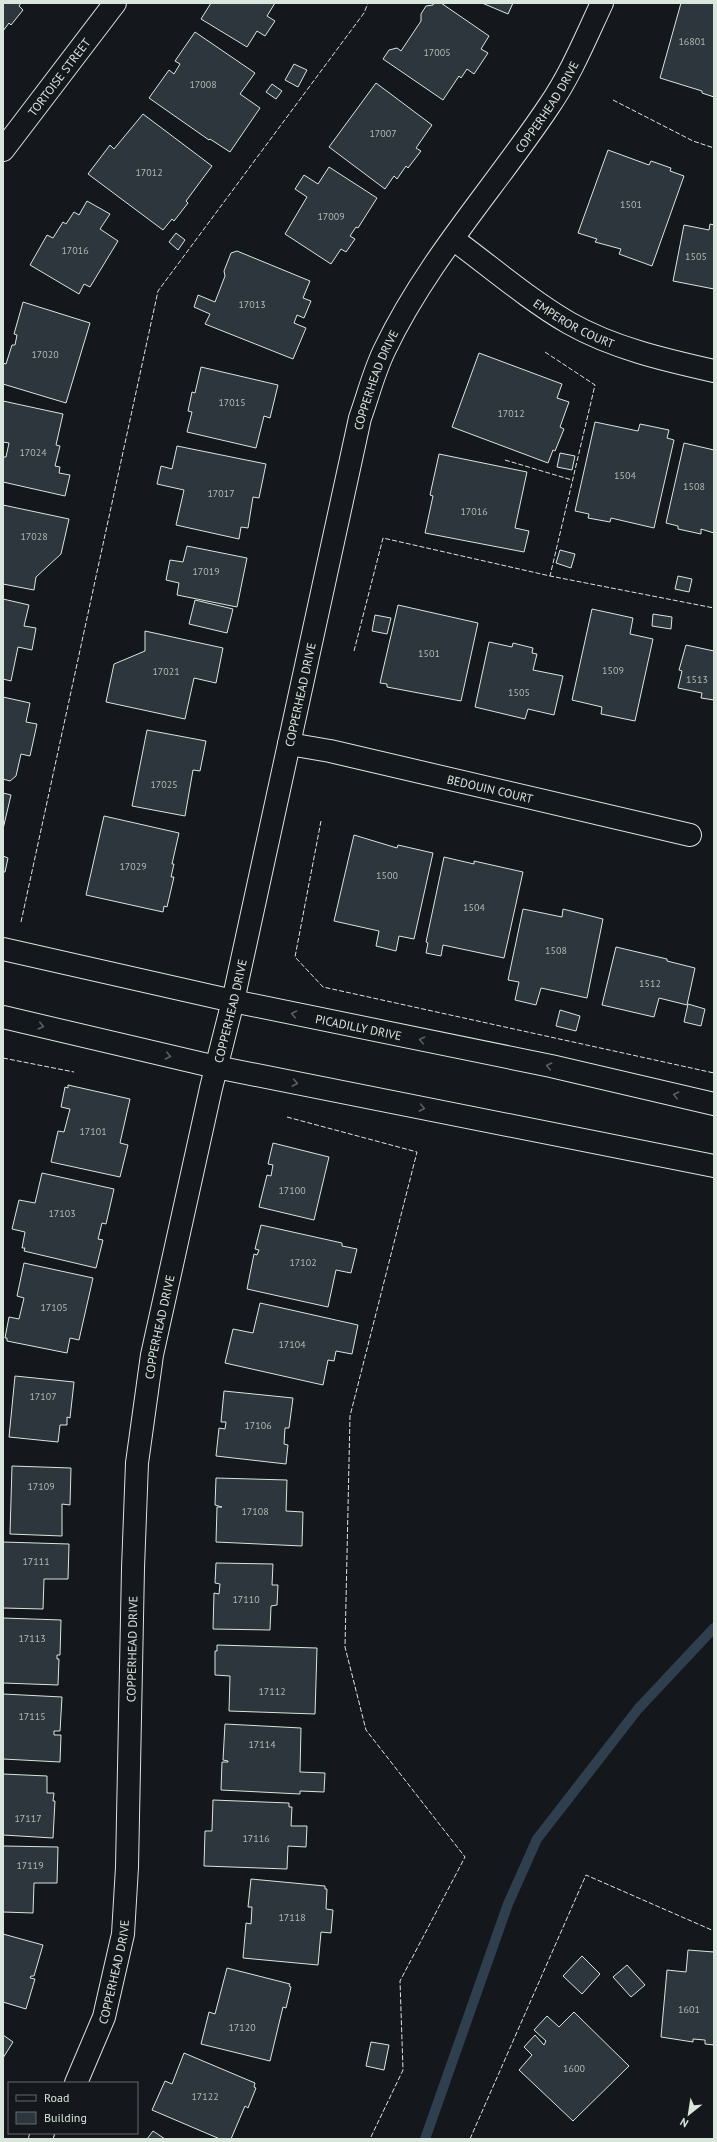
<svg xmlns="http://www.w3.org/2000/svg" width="717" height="2142" viewBox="0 0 717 2142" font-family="'PT Sans',sans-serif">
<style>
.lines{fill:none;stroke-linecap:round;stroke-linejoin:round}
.stream{stroke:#2f3f4d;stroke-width:10}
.building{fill:#2c363c;stroke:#d8e6dc}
.minor-casing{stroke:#d8e6dc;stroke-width:24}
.tertiary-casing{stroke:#d8e6dc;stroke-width:24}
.minor{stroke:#14181c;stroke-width:22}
.tertiary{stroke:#14181c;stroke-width:22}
.fence{stroke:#d8e6dc;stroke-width:1;stroke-dasharray:5 2;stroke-linecap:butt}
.oneway{stroke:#59605f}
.labels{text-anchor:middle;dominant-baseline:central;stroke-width:3;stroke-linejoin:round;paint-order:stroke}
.number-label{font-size:10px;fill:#adbab4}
.street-label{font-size:12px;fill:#d8e6dc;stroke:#14181c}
</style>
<rect width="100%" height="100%" fill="#14181c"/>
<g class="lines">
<path class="stream" d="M425 2139 508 1904 537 1839 638 1709 714 1628"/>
</g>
<g class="building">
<path d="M3 3H21L19 6 23 10 11 25 9 23 3 31Z"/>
<path d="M211 3H275L267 16 275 21 265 36 257 31 247 47 201 19Z"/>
<path d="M434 3H441L489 36 481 49 488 53 474 74 467 69 461 78 459 76 443 100 383 59 389 50 397 48 401 51 421 21V14L426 6 433 5Z"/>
<path d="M482 3H513L508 14Z"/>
<path d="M681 3H714V97L702 93V91L660 78Z"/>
<path d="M195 32 255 73 240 94 260 108 230 152 210 139 209 140 149 98 169 70 174 74 180 64 175 61Z"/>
<path d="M294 64 307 70 298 87 285 80Z"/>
<path d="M376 83 432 125 416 148 421 151 408 168 406 166 397 179 394 176 385 189 329 147Z"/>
<path d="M272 84 282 91 276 99 266 92Z"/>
<path d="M143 114 212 166 186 201 188 203 174 221 172 219 163 230 88 174 110 145 114 149Z"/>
<path d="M608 150 649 165 651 161 671 168 670 171 684 176 652 266 619 254 621 249 595 242 597 239 578 233Z"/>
<path d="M329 167 377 198 358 228 356 227 350 236 355 239 346 252 341 249 331 264 285 234 307 197 295 189 304 175 318 184Z"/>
<path d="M87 201 110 214 100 229 118 241 90 287 84 284 79 294 30 265 47 235 53 238 63 222 66 224 74 212 79 215Z"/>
<path d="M710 224 714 225V289L673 281 684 225 709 230Z"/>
<path d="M176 233 185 240 178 250 169 242Z"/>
<path d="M237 251 310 281 303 298 311 301 304 318 297 315 294 323 306 328 293 359 205 324 210 314 194 307 198 295 215 302 225 276 224 271 231 253Z"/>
<path d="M23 302 90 323 66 403 3 384V363L6 364 12 345H15L17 335 14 334Z"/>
<path d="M479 353 562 384 557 398 569 402 560 427 564 429 555 451 553 450 548 463 452 427Z"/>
<path d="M201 367 278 385 270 418 264 416 256 448 187 432 192 412 188 411 192 392 195 393Z"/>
<path d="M3 401 63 414 56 445 60 446 55 466 60 467 59 473 70 475 65 496 3 482V457H6L9 443 3 442Z"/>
<path d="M595 422 638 431 640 424 669 430 667 438 674 440 654 528 611 518 610 522 588 518 589 514 575 511Z"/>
<path d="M684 443 714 450V533L701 529V534L678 529V526L666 523Z"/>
<path d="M177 446 266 464 259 498 253 497 248 528 241 527 239 539 176 525 184 490 157 484 161 466 172 469Z"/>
<path d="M560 453 575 456 572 470 557 467Z"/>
<path d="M439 454 527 472 515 528 529 531 524 552 425 533 433 496 430 495Z"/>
<path d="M3 505 69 519 61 554 36 577 34 590 3 584Z"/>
<path d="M187 546 247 558 237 607 177 595 179 583 166 580 170 560 183 562Z"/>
<path d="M560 550 575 554 571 568 556 563Z"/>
<path d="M678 576 692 579 689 592 675 589Z"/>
<path d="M3 599 29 605 24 626 36 628 32 650 18 647 11 681 3 679Z"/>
<path d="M195 600 233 609 227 633 189 624Z"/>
<path d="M398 605 478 623 461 701 387 687V684L380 683Z"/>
<path d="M592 609 633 618 630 634 653 639 635 721 601 714 602 707 572 700Z"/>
<path d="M653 614 672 617 671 629 652 626Z"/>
<path d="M375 615 391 618 387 634 372 631Z"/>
<path d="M145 631 223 648 216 683 194 678 185 719 106 702 114 664 145 651Z"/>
<path d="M489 642 512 647 513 643 533 648 532 653 537 654 533 670 563 676 554 715 528 709 525 719 475 707Z"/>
<path d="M686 645 714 651V700L701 698 702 693 678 688 682 671 679 670Z"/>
<path d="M3 697 30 703 26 722 37 724 30 756 21 754 16 776 10 781 3 779Z"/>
<path d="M147 730 206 741 200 771 193 770 185 816 132 806Z"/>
<path d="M3 793 11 795 3 829Z"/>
<path d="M104 816 179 833 172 864H174L171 877H174L167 907 164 906 163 912 86 895Z"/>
<path d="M354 835 397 848 398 845 433 853 414 939 399 936 396 951 376 946 379 931 334 921Z"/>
<path d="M3 856 8 858 5 872H3Z"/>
<path d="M444 857 474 864V861L523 872 504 958 443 945 441 956 426 953 428 943 426 942Z"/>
<path d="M523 909 562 917 563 909 603 919 587 998 541 988 536 1005 515 1000 519 982 508 980Z"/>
<path d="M616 947 667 959V961L695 968 687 1005 659 998 654 1017 602 1005Z"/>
<path d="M688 1004 705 1009 701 1026 684 1022Z"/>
<path d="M560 1010 580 1016 576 1031 556 1026Z"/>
<path d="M68 1085 130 1099 120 1143 128 1145 120 1177 51 1162 58 1131 64 1132 70 1109 61 1107 65 1087 68 1088Z"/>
<path d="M273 1143 329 1157 314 1220 259 1207 267 1175 271 1176 273 1165 268 1164Z"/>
<path d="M42 1173 114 1189 106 1224 102 1223 98 1239 103 1240 96 1268 24 1251 25 1248H22L25 1232 12 1229 19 1200 35 1203Z"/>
<path d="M261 1225 342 1243V1246L357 1249 351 1273 336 1270 328 1307 247 1289 254 1254 257 1255 259 1250 255 1249Z"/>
<path d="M24 1263 93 1278 79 1340 70 1338 67 1353 7 1341V1338H5L9 1317 19 1319 24 1298 17 1296Z"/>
<path d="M260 1303 358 1325 352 1354 336 1351 334 1361 328 1360 323 1385 225 1363 233 1329 253 1333Z"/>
<path d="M15 1376 74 1382 70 1418 67 1417V1425H60L58 1442 9 1437Z"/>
<path d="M224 1391 293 1398 289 1428H285L284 1444 288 1445 286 1464 216 1456 219 1428 225 1429 226 1422H221Z"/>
<path d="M12 1466 71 1468 70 1505 62 1504V1536L10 1534Z"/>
<path d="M216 1478 287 1480 286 1511 303 1512 302 1546 216 1542 217 1507H222L215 1505Z"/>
<path d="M3 1542 69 1544 68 1579H44L43 1609 3 1608Z"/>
<path d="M216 1563 273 1564 272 1585H278L277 1605 271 1606 270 1630 213 1629 214 1593 219 1594 220 1584 215 1583Z"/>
<path d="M3 1618 61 1620 60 1655H57V1659H59L58 1685 3 1683Z"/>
<path d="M217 1645 317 1648 315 1714 229 1711 230 1676 215 1675V1651H217Z"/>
<path d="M3 1694 62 1697 60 1731H54V1735H61L60 1762 3 1759Z"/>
<path d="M225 1724 301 1728 300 1772 325 1773 324 1792 300 1791V1794L221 1790 222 1762H228V1761L223 1760Z"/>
<path d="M3 1774 47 1776V1793H54L53 1801H55L53 1838 3 1835Z"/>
<path d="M213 1800 289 1803V1807H292L291 1826H307L306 1847 288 1846 287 1869 204 1866 205 1831H212Z"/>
<path d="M3 1846 58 1847 57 1883H34L33 1913 3 1912Z"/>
<path d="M251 1879 325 1886V1889H327L326 1909 333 1910 331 1933 321 1932 318 1965 243 1958 246 1923 251 1924 252 1907H248Z"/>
<path d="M3 1934 43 1945 34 1976H31L30 1978 35 1979 26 2009 3 2002Z"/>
<path d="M688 1950 714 1952V2045L705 2044V2040L693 2039V2042L661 2037 667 1970 686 1972Z"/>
<path d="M582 1956 600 1974 582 1994 563 1976Z"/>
<path d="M627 1965 645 1985 631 1997 613 1977Z"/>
<path d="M227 1968 290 1984 289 1986 291 1987 286 2008 283 2007 270 2061 201 2044 209 2012 215 2014Z"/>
<path d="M574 2012 629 2066 573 2121 519 2070 532 2055 524 2047 535 2035 544 2045 546 2041 534 2030 547 2016 559 2027Z"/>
<path d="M3 2035 13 2042 3 2058Z"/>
<path d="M371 2042 389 2045 384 2070 366 2066Z"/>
<path d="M184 2053 255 2083 254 2087 256 2088 248 2108 245 2106 231 2139H220L152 2110 165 2081 172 2084Z"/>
<path d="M153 2131 165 2139H147Z"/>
</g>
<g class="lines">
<g class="minor-casing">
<g id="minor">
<path id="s1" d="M3 150 115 3"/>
<path id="s2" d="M453 239C491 267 528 299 569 323 613 348 665 360 714 371"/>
<path id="s3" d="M289 744 330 751 690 835"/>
<path id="s4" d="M76 2083 104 2017 123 1934 127 1867 133 1568 137 1463 152 1355 211 1088 233 1001 360 418C368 396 374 371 385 349 427 261 495 187 549 106 571 74 586 37 602 3"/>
<path d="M40 2139 43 2133"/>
</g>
</g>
<g class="tertiary-casing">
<g id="tertiary">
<path id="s5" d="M3 949 233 1001 551 1066 714 1104"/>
<path d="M3 1017 216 1067 714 1166"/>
</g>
</g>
<use href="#minor" class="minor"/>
<use href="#tertiary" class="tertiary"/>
<g class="fence">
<path d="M613 100 693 141 714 148"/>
<path d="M545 352 595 385 550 576"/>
<path d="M505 460 572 480"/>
<path d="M354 651 383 538 550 576 714 608"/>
<path d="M321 821 295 957 323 987 714 1073"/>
<path d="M21 922 158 291 364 13 368 3"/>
<path d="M3 1058 74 1072"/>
<path d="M287 1117 417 1152 350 1416 345 1647 366 1730 465 1857 400 1981 403 2070 370 2139"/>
<path d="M470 2139 586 1875 714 1931"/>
</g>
</g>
<defs><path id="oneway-chevron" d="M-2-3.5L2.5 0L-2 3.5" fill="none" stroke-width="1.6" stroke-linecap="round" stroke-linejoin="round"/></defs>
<g class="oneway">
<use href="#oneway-chevron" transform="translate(294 1014) rotate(-168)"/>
<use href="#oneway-chevron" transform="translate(41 1026) rotate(13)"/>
<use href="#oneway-chevron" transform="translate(422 1040) rotate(-168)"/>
<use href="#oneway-chevron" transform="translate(168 1056) rotate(13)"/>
<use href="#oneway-chevron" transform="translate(549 1066) rotate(-168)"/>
<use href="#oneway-chevron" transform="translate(295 1083) rotate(11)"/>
<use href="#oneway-chevron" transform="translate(676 1095) rotate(-167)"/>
<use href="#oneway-chevron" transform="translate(422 1108) rotate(11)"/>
</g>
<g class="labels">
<g class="number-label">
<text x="692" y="41">16801</text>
<text x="437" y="52">17005</text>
<text x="203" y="84">17008</text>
<text x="383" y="133">17007</text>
<text x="149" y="172">17012</text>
<text x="631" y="204">1501</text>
<text x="331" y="216">17009</text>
<text x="75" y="250">17016</text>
<text x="696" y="256">1505</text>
<text x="252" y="304">17013</text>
<text x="45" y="354">17020</text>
<text x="232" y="402">17015</text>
<text x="511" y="413">17012</text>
<text x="33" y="452">17024</text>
<text x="625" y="475">1504</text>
<text x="694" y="486">1508</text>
<text x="221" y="493">17017</text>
<text x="474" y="511">17016</text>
<text x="34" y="536">17028</text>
<text x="206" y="571">17019</text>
<text x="429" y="653">1501</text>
<text x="613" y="670">1509</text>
<text x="166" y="671">17021</text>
<text x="697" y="679">1513</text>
<text x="519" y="692">1505</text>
<text x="164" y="784">17025</text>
<text x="133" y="866">17029</text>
<text x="387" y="875">1500</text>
<text x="474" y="907">1504</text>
<text x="556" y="950">1508</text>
<text x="650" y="983">1512</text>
<text x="93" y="1131">17101</text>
<text x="292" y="1190">17100</text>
<text x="62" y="1213">17103</text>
<text x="303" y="1262">17102</text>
<text x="54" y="1307">17105</text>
<text x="292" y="1344">17104</text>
<text x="43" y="1396">17107</text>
<text x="258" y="1425">17106</text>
<text x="41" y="1486">17109</text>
<text x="255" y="1511">17108</text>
<text x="36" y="1561">17111</text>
<text x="246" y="1599">17110</text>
<text x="32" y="1638">17113</text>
<text x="272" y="1691">17112</text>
<text x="32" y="1716">17115</text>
<text x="262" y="1744">17114</text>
<text x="28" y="1818">17117</text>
<text x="256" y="1838">17116</text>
<text x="30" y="1865">17119</text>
<text x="292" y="1917">17118</text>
<text x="689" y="2009">1601</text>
<text x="242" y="2027">17120</text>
<text x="574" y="2068">1600</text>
<text x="205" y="2096">17122</text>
</g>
<g class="street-label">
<text stroke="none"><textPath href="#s1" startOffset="92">TORTOISE STREET</textPath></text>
<text stroke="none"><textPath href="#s4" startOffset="2062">COPPERHEAD DRIVE</textPath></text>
<text stroke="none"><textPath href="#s2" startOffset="148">EMPEROR COURT</textPath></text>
<text stroke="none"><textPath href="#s4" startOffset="1738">COPPERHEAD DRIVE</textPath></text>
<text stroke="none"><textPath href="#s4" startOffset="1414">COPPERHEAD DRIVE</textPath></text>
<text stroke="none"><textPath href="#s3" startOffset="206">BEDOUIN COURT</textPath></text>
<text stroke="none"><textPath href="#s4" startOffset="1090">COPPERHEAD DRIVE</textPath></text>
<text stroke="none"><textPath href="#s5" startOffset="364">PICADILLY DRIVE</textPath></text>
<text stroke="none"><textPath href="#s4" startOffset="766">COPPERHEAD DRIVE</textPath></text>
<text stroke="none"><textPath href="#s4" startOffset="442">COPPERHEAD DRIVE</textPath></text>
<text stroke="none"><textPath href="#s4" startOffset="118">COPPERHEAD DRIVE</textPath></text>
</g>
</g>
<rect width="717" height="2142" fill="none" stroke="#d8e6dc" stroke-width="8"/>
<rect x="8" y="2082" width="130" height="52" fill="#14181c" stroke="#626a69"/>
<rect x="16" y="2095" width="20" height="6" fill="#14181c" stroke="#626a69"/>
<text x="44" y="2102" font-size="12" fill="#d8e6dc">Road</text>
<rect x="16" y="2112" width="20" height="12" fill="#2c363c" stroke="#626a69"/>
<text x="44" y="2122" font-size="12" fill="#d8e6dc">Building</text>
<g transform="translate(689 2114) rotate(210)" stroke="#14181c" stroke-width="3" paint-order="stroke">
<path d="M0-3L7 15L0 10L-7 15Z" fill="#d8e6dc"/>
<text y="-6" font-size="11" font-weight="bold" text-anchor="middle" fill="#d8e6dc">N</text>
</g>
</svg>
